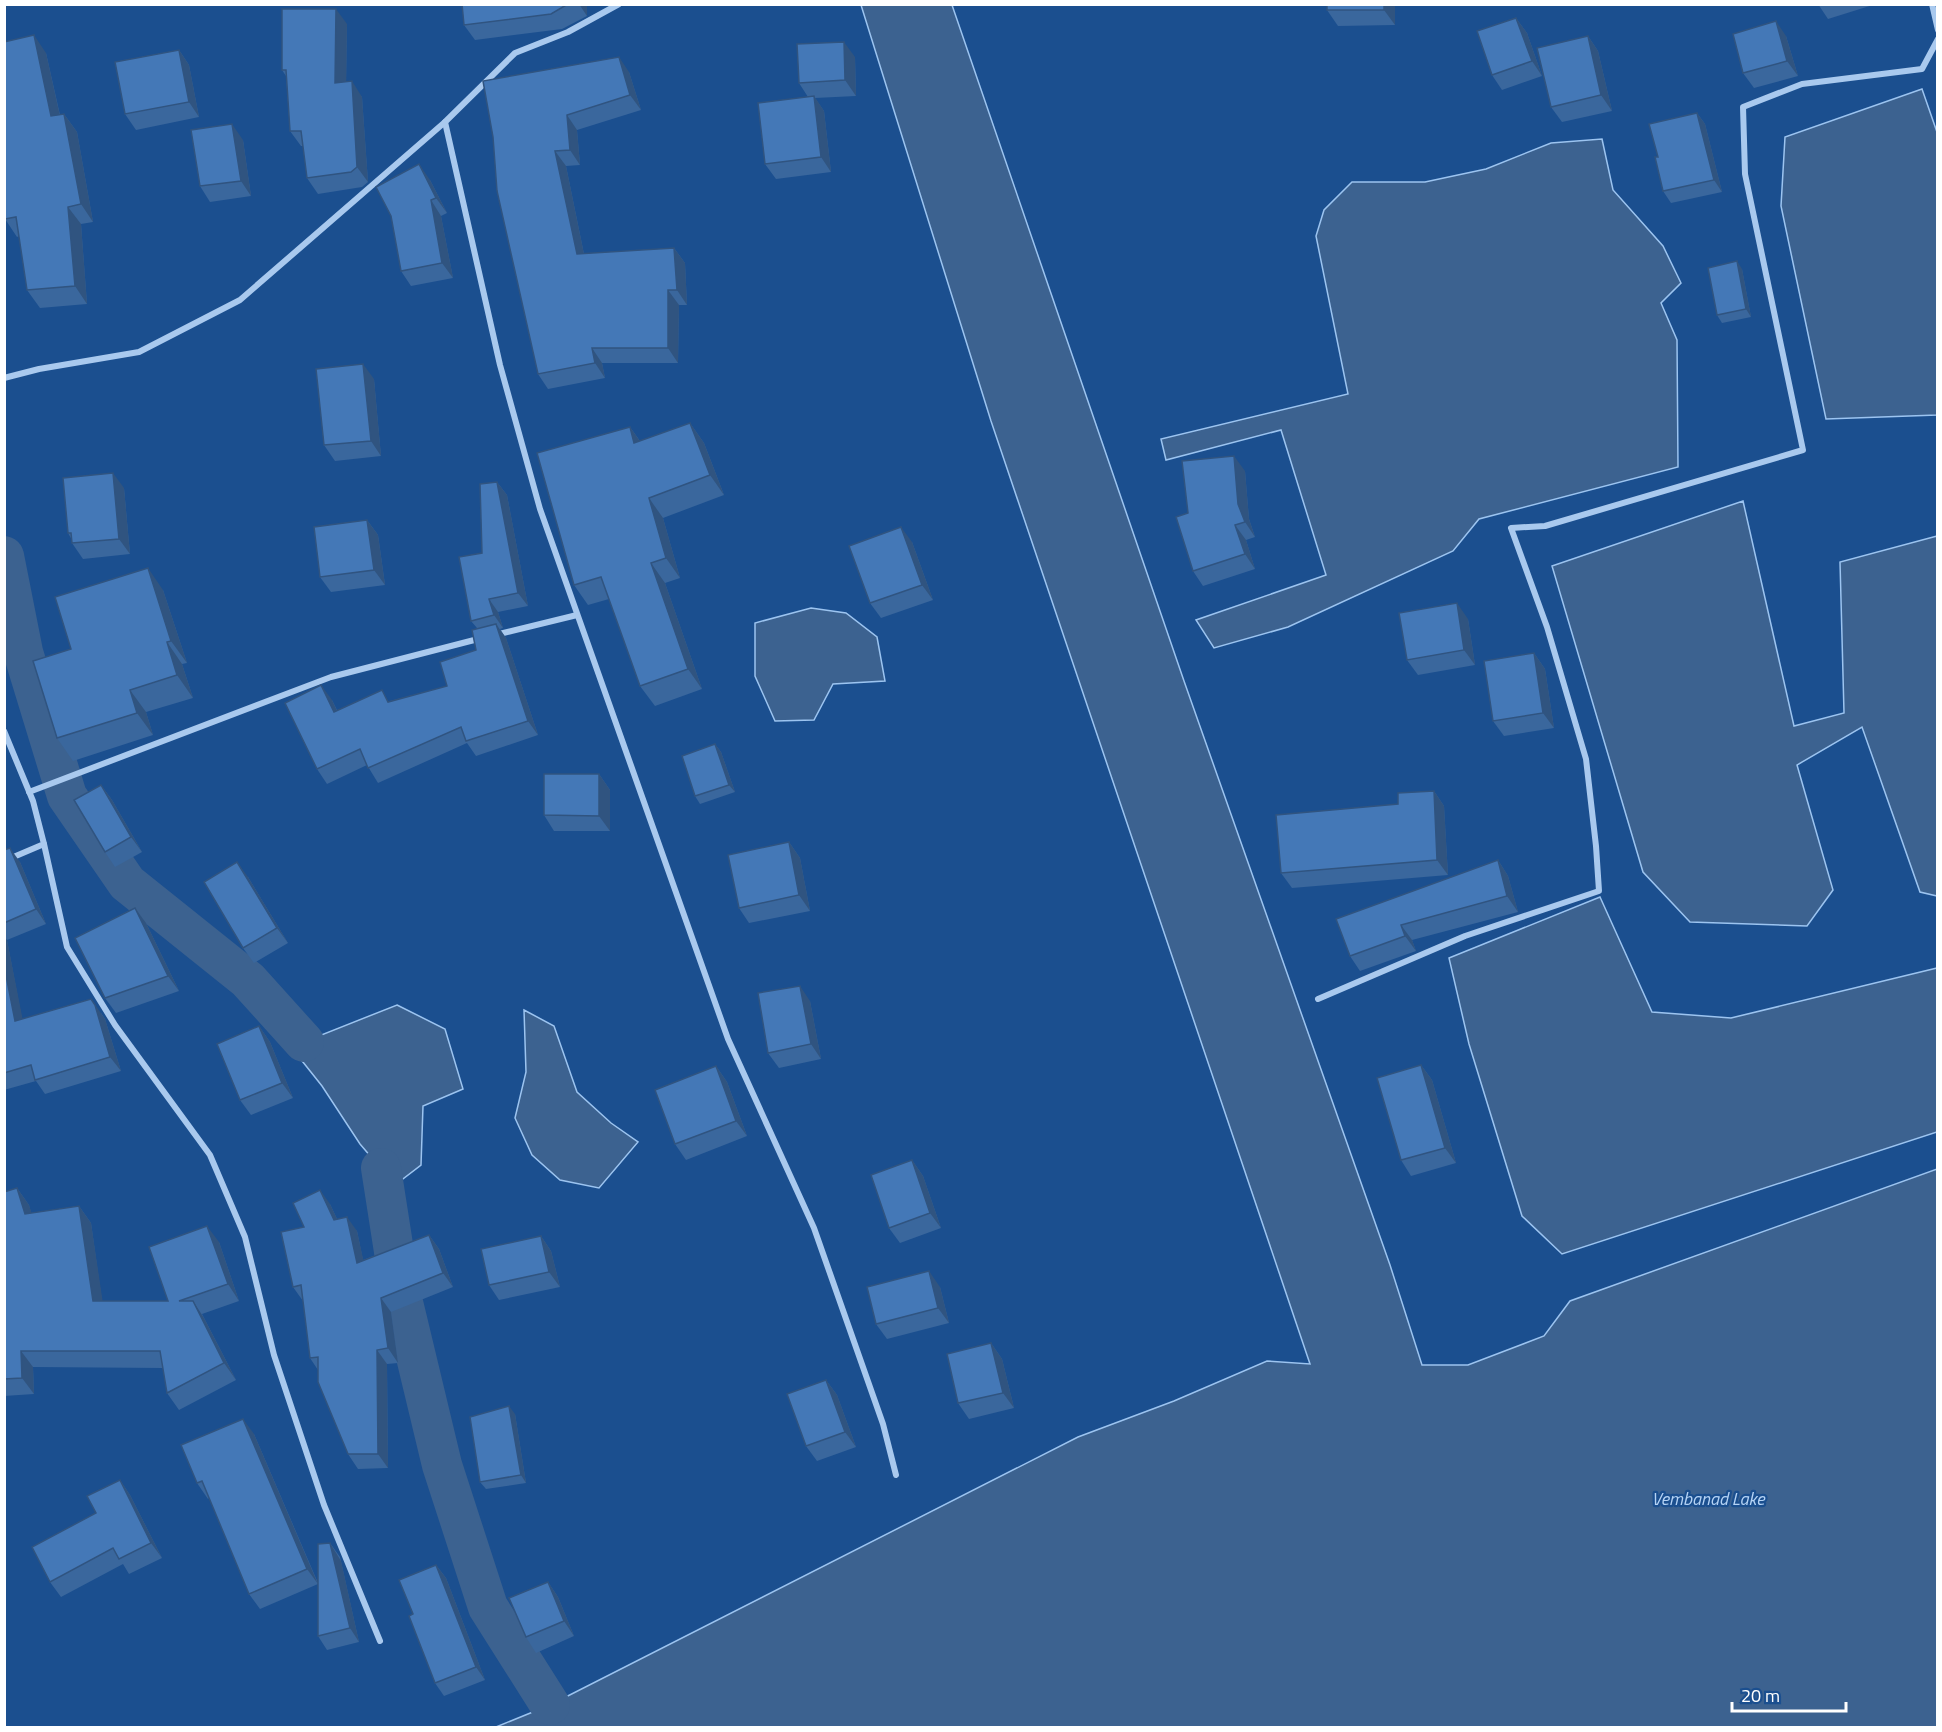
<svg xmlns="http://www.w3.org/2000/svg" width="1942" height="1732" viewBox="0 0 1942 1732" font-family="'Titillium Web',sans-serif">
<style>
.water{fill:#3c6290;stroke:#9cc4f0;stroke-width:1.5}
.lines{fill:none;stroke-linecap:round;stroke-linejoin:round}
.canal{stroke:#3c6290;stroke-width:40}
.street{stroke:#a9c9ee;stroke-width:6}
.wall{fill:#3a679d}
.shaded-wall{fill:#305480}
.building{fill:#4478b7;stroke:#305480;stroke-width:1.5}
.labels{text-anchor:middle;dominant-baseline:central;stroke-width:4.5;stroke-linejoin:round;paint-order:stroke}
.water-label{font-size:18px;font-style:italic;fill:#b5d3f5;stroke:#1b4f8f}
</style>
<rect width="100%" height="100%" fill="#1b4f8f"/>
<g class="water">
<path d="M861 5H952L1184 681 1390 1265 1422 1365H1468L1544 1336 1570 1301 1937 1169V1727H496L550 1705 1078 1437 1174 1401 1267 1361 1310 1364 991 421Z"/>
<path d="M1922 89 1938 135 1937 415 1826 419 1781 206 1785 137Z"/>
<path d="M1602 139 1613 190 1663 246 1681 283 1661 303 1677 340 1678 467 1479 519 1453 551 1288 627 1214 648 1196 620 1326 575 1281 430 1166 460 1161 439 1348 394 1316 236 1324 210 1352 182H1425L1486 169 1551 143Z"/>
<path d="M1743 501 1794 726 1844 713 1840 562 1937 536V896L1920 892 1862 727 1797 765 1833 890 1807 926 1690 922 1643 872 1552 566Z"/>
<path d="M811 608 846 613 877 637 885 681 833 684 814 720 775 721 755 676V623Z"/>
<path d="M1600 897 1652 1012 1731 1018 1937 968V1132L1562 1254 1522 1216 1469 1044 1449 958Z"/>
<path d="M397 1005 445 1029 463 1089 423 1106 421 1165 395 1185 360 1144 322 1086 291 1047Z"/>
<path d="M524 1010 554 1026 577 1092 611 1123 638 1142 599 1188 560 1180 532 1155 515 1118 526 1072Z"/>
</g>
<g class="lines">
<g class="canal">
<path d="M4 556 23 652 67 796 127 883 248 980 304 1042"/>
<path d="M381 1168 400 1290 442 1465 488 1607 550 1705"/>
</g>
<g class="street">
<path d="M1932 4 1938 30"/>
<path d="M445 122 500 365 540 509 728 1039 814 1228 883 1424 896 1475"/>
<path d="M4 378 39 369 139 352 240 300 445 122 515 53 568 32 619 4"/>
<path d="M495 635 577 615"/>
<path d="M4 731 33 801 44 844 4 861"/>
<path d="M29 792 331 677 482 638"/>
<path d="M44 844 67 947 115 1025 210 1155 245 1237 274 1355 324 1505 380 1641"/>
<path d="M1318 999 1465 936 1599 891 1596 846 1586 759 1547 627 1511 528 1545 526 1803 450 1745 174 1743 107 1802 84 1922 69 1938 39"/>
</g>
</g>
<g class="wall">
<path d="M462 4H587V16L562 29 475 40 464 25Z"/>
<path d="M1327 4H1395V25L1338 26 1327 10Z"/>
<path d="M1818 4H1876L1828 19Z"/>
<path d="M1516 18 1527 33 1542 76 1502 90 1492 75Z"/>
<path d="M347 24 346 82 362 97 368 182 362 187 318 194 307 178 303 146H301L290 131 286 76 282 70Z"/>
<path d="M1588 36 1598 51 1612 111 1562 122 1551 107Z"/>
<path d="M1786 36 1798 76 1754 88 1743 73Z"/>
<path d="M179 50 189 65 199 117 136 130 125 114Z"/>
<path d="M46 53 60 115 64 114 77 132 93 222 81 224 87 304 40 308 27 290 19 236 17 237 5 219Z"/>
<path d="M855 57 856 96 815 98 824 111 831 172 776 179 765 164 808 97 799 83Z"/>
<path d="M629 72 641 110 577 130 580 165 566 166 584 254 674 248 685 263 687 305H679L678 363H602L605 378 548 389 538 374 493 137Z"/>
<path d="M1697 113 1705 124 1722 192 1671 203 1663 191Z"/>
<path d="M243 140 251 196 210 202 200 186Z"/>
<path d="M430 180 447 213 441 216 453 278 411 286 401 271Z"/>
<path d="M1742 269 1751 317 1722 323 1717 315Z"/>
<path d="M374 379 381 456 335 461 324 445Z"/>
<path d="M690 423 704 443 724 495 663 518 680 578 665 583 702 689 655 706 640 686 609 599 588 605 574 585 630 427 640 441Z"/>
<path d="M1245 471 1249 519 1255 537 1246 540 1255 569 1203 586 1193 571 1188 513Z"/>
<path d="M497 482 507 495 528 606 498 612 503 628 500 629 506 638 538 735 476 756 467 743 378 783 367 765 327 784 317 769 332 700 337 710 390 701 447 686 476 650 477 628 471 621 482 553Z"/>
<path d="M124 488 130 554 83 559 72 543V540L68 533Z"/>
<path d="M367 520 378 535 385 585 331 592 320 577Z"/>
<path d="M912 542 933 600 881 618 870 603Z"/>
<path d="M163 590 187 663 182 664 193 698 146 712 153 735 73 761 57 738 71 649Z"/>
<path d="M1468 619 1475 665 1418 675 1407 660Z"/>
<path d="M1534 653 1545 669 1554 728 1504 736 1493 721Z"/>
<path d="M715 744 721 752 735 792 700 804 695 796Z"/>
<path d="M599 774 610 790V831H554L544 815Z"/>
<path d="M101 785 112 800 142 852 115 867 105 852Z"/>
<path d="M1434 791 1444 806 1448 875 1292 888 1281 873 1398 804Z"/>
<path d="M789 842 800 858 810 911 749 923 739 908Z"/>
<path d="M4 850 20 862 46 924 7 940 22 1019 101 1013 105 1019 121 1071 45 1094 36 1081 4 1090Z"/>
<path d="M1498 860 1508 876 1518 912 1412 940 1416 951 1360 971 1350 956Z"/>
<path d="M248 877 288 943 254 963 243 948Z"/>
<path d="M146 923 179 991 116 1013 105 998Z"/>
<path d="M810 1001 821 1059 779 1068 768 1053Z"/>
<path d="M259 1026 270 1042 293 1098 251 1115 240 1100Z"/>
<path d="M1421 1065 1432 1080 1456 1163 1411 1176 1401 1160Z"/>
<path d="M716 1066 727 1082 747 1136 686 1160 675 1144Z"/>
<path d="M912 1160 923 1176 941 1228 900 1243 889 1228Z"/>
<path d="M17 1188 29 1205 31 1213 79 1206 91 1223 102 1301H168L219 1242 239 1301 202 1314 236 1380 179 1410 167 1393 163 1368 33 1367 34 1394 4 1396V1192Z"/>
<path d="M330 1204 337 1219 357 1231 363 1260 429 1235 439 1249 453 1287 391 1312 398 1363 387 1364 388 1468 358 1469 348 1454 318 1370 310 1358 303 1301 293 1287 304 1227Z"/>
<path d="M541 1236 551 1251 560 1287 499 1300 489 1285Z"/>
<path d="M940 1287 949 1323 887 1339 876 1324Z"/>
<path d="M991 1343 1002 1359 1014 1408 969 1419 958 1403Z"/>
<path d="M826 1380 837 1395 856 1447 817 1461 806 1446Z"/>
<path d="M515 1414 526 1483 486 1489 480 1482Z"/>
<path d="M254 1434 318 1583 330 1543 340 1557 359 1642 327 1650 318 1636V1584L260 1609 249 1594 209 1498 208 1499 197 1483Z"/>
<path d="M120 1480 130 1495 162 1558 129 1574 123 1564 61 1597 50 1582 96 1513Z"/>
<path d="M436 1565 446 1578 485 1680 444 1696 435 1683Z"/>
<path d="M548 1582 558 1597 574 1636 536 1653 526 1637Z"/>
</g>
<g class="shaded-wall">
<path d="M579 4H587V16Z"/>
<path d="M1384 4H1395V25L1384 10Z"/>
<path d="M336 9 347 24 346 98 335 83Z"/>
<path d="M1516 18 1527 33 1542 76 1532 61Z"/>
<path d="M1776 21 1786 36 1798 76 1787 61Z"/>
<path d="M34 35 46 53 64 134 51 116Z"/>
<path d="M1588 36 1598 51 1612 111 1601 95Z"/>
<path d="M844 42 855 57 856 96 845 80Z"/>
<path d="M179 50 189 65 199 117 189 102Z"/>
<path d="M619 57 629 72 641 110 630 95Z"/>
<path d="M352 81 362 97 368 182 357 167Z"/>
<path d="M814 96 824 111 831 172 821 157Z"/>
<path d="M1697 113 1705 124 1722 192 1714 180Z"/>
<path d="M64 114 77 132 93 222 81 204Z"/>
<path d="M567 115 577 130 580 165 570 150Z"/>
<path d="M232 124 243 140 251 196 241 181Z"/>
<path d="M555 151 566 166 587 269 577 254Z"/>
<path d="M419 164 430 180 447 213 436 198Z"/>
<path d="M431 200 441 216 453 278 442 263Z"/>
<path d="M68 207 81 224 87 304 75 286Z"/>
<path d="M674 248 685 263 687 305 677 290Z"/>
<path d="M1737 261 1742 269 1751 317 1746 309Z"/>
<path d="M668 290 679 305 678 363 668 348Z"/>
<path d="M592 348 602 363 605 378 595 363Z"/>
<path d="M363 364 374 379 381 456 371 441Z"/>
<path d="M690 423 704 443 724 495 710 475Z"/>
<path d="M630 427 644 447 634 443Z"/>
<path d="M1234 456 1245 471 1249 519 1255 537 1245 522 1238 504Z"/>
<path d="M113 473 124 488 130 554 119 539Z"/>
<path d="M497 482 507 495 528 606 518 593Z"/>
<path d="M649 498 663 518 680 578 666 558Z"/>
<path d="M367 520 378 535 385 585 374 570Z"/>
<path d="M1235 525 1246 540 1255 569 1245 554Z"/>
<path d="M901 527 912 542 933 600 922 585Z"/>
<path d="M651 563 665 583 702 689 688 669Z"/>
<path d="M148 568 163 590 187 663 171 641Z"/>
<path d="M489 599 498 612 503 628 494 615Z"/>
<path d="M1457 603 1468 619 1475 665 1464 650Z"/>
<path d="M496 624 506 638 538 735 528 721Z"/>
<path d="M167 642 182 664 193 698 177 675Z"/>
<path d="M1534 653 1545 669 1554 728 1543 713Z"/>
<path d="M321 685 332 700 344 726 334 712Z"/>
<path d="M130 690 146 712 153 735 137 713Z"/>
<path d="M715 744 721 752 735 792 729 785Z"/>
<path d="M599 774 610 790V831L599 816Z"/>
<path d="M101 785 112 800 142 852 131 837Z"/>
<path d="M1434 791 1444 806 1448 875 1437 860Z"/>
<path d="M789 842 800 858 810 911 799 895Z"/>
<path d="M10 848 20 862 46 924 36 909Z"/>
<path d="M1498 860 1508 876 1518 912 1507 896Z"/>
<path d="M237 862 248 877 288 943 277 928Z"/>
<path d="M135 908 146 923 179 991 168 976Z"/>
<path d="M1401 925 1412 940 1416 951 1405 936Z"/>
<path d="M4 936 7 940 26 1036 15 1021 4 965Z"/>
<path d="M800 986 810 1001 821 1059 811 1044Z"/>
<path d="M91 999 105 1019 121 1071 110 1057Z"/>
<path d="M259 1026 270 1042 293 1098 282 1083Z"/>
<path d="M1421 1065 1432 1080 1456 1163 1445 1148Z"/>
<path d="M716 1066 727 1082 747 1136 736 1121Z"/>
<path d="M912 1160 923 1176 941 1228 930 1213Z"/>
<path d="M17 1188 29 1205 37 1230 25 1214Z"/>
<path d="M320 1190 330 1204 344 1234 334 1220Z"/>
<path d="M79 1206 91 1223 105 1317 93 1301Z"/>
<path d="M347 1217 357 1231 367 1277 357 1263Z"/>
<path d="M207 1226 219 1242 239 1301 228 1284Z"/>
<path d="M429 1235 439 1249 453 1287 443 1273Z"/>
<path d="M541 1236 551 1251 560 1287 549 1272Z"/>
<path d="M929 1271 940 1287 949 1323 938 1308Z"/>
<path d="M381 1298 391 1312 398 1363 388 1348Z"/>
<path d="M193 1301 204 1318 236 1380 224 1363Z"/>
<path d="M991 1343 1002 1359 1014 1408 1003 1393Z"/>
<path d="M377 1350 387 1364 388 1468 378 1454Z"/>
<path d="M21 1351 33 1367 34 1394 22 1378Z"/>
<path d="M826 1380 837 1395 856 1447 845 1432Z"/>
<path d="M509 1406 515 1414 526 1483 521 1475Z"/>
<path d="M243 1419 254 1434 318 1584 307 1569Z"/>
<path d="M120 1480 130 1495 162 1558 151 1543Z"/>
<path d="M330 1543 341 1561 359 1642 350 1628Z"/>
<path d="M436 1565 446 1578 485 1680 476 1667Z"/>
<path d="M548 1582 558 1597 574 1636 564 1621Z"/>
</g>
<g class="building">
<path d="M462 4H568L551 14 464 25Z"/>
<rect x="1327" y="4" width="57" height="6"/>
<path d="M282 9H336L335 83 352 81 357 167 351 172 307 178 301 131H290L286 70H282Z"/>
<path d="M1516 18 1532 61 1492 75 1477 31Z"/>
<path d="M1776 21 1787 61 1743 73 1733 34Z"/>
<path d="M34 35 51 116 64 114 81 204 68 207 75 286 27 290 16 217 5 219 4 216V42Z"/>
<path d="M1588 36 1601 95 1551 107 1537 48Z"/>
<path d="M844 42 845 80 799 83 797 44Z"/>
<path d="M179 50 189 102 125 114 115 62Z"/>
<path d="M619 57 630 95 567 115 570 150 555 151 577 254 674 248 677 290H668V348H592L595 363 538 374 497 191 493 137 483 81Z"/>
<path d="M814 96 821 157 765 164 758 103Z"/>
<path d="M1697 113 1714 180 1663 191 1655 157H1658L1649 124Z"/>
<path d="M232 124 241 181 200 186 191 130Z"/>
<path d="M419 164 436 198 431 200 442 263 401 271 391 216 376 187Z"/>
<path d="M1737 261 1746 309 1717 315 1708 268Z"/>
<path d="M363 364 371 441 324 445 316 369Z"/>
<path d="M690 423 710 475 649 498 666 558 651 563 688 669 640 686 601 577 574 585 537 453 630 427 634 443Z"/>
<path d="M1234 456 1238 504 1245 522 1235 525 1245 554 1193 571 1176 517 1188 513 1182 461Z"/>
<path d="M113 473 119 539 72 543 71 533H68L63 478Z"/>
<path d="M497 482 518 593 489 599 494 615 471 621 459 557 482 553 480 484Z"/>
<path d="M367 520 374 570 320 577 314 527Z"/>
<path d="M901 527 922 585 870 603 849 546Z"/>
<path d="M148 568 171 641 167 642 177 675 130 690 137 713 57 738 33 661 71 649 55 597Z"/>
<path d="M1457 603 1464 650 1407 660 1399 613Z"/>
<path d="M496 624 528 721 466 741 461 727 368 768 360 749 317 769 285 703 321 685 334 712 382 690 388 702 447 686 440 662 476 650 472 630Z"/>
<path d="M1534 653 1543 713 1493 721 1484 661Z"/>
<path d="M715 744 729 785 695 796 682 756Z"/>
<path d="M544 774H599V816L544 815Z"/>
<path d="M101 785 131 837 105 852 74 800Z"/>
<path d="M1434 791 1437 860 1281 873 1276 815 1398 804V793Z"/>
<path d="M789 842 799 895 739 908 728 855Z"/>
<path d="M10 848 36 909 4 923V850Z"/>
<path d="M1498 860 1507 896 1401 925 1405 936 1350 956 1336 919Z"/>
<path d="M237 862 277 928 243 948 204 882Z"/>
<path d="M135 908 168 976 105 998 75 938Z"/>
<path d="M4 965 15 1021 91 999 95 1005 110 1057 35 1080 31 1065 4 1073Z"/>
<path d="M800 986 811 1044 768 1053 758 993Z"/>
<path d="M259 1026 282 1083 240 1100 217 1044Z"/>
<path d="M1421 1065 1445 1148 1401 1160 1377 1078Z"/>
<path d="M716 1066 736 1121 675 1144 655 1090Z"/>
<path d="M912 1160 930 1213 889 1228 871 1175Z"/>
<path d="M17 1188 25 1214 79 1206 93 1301H168L149 1247 207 1226 228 1284 179 1301H193L224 1363 167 1393 160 1351H21L22 1378 4 1379V1192Z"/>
<path d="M320 1190 334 1220 347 1217 357 1263 429 1235 443 1273 381 1298 388 1348 377 1350 378 1454H348L318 1382V1357L310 1358 301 1285 293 1287 281 1232 304 1227 293 1203Z"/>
<path d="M541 1236 549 1272 489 1285 481 1249Z"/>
<path d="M929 1271 938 1308 876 1324 867 1287Z"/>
<path d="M991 1343 1003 1393 958 1403 947 1354Z"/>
<path d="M826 1380 845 1432 806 1446 787 1394Z"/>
<path d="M509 1406 521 1475 480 1482 470 1417Z"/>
<path d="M243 1419 307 1569 249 1594 202 1481 197 1483 181 1445Z"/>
<path d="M120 1480 151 1543 119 1559 113 1548 50 1582 32 1547 96 1513 87 1496Z"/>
<path d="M330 1543 350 1628 318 1636V1544Z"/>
<path d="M436 1565 476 1667 435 1683 409 1616 413 1614 399 1580Z"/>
<path d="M548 1582 564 1621 526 1637 509 1598Z"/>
</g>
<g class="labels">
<g class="water-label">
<text x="1708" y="1498">Vembanad Lake</text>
</g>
</g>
<rect width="1942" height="1732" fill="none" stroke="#ffffff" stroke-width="12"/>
<path d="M1732 1702v9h114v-9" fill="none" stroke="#ffffff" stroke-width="3"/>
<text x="1741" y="1702" font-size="18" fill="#ffffff" stroke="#1b4f8f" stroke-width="4.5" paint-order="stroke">20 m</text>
</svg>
